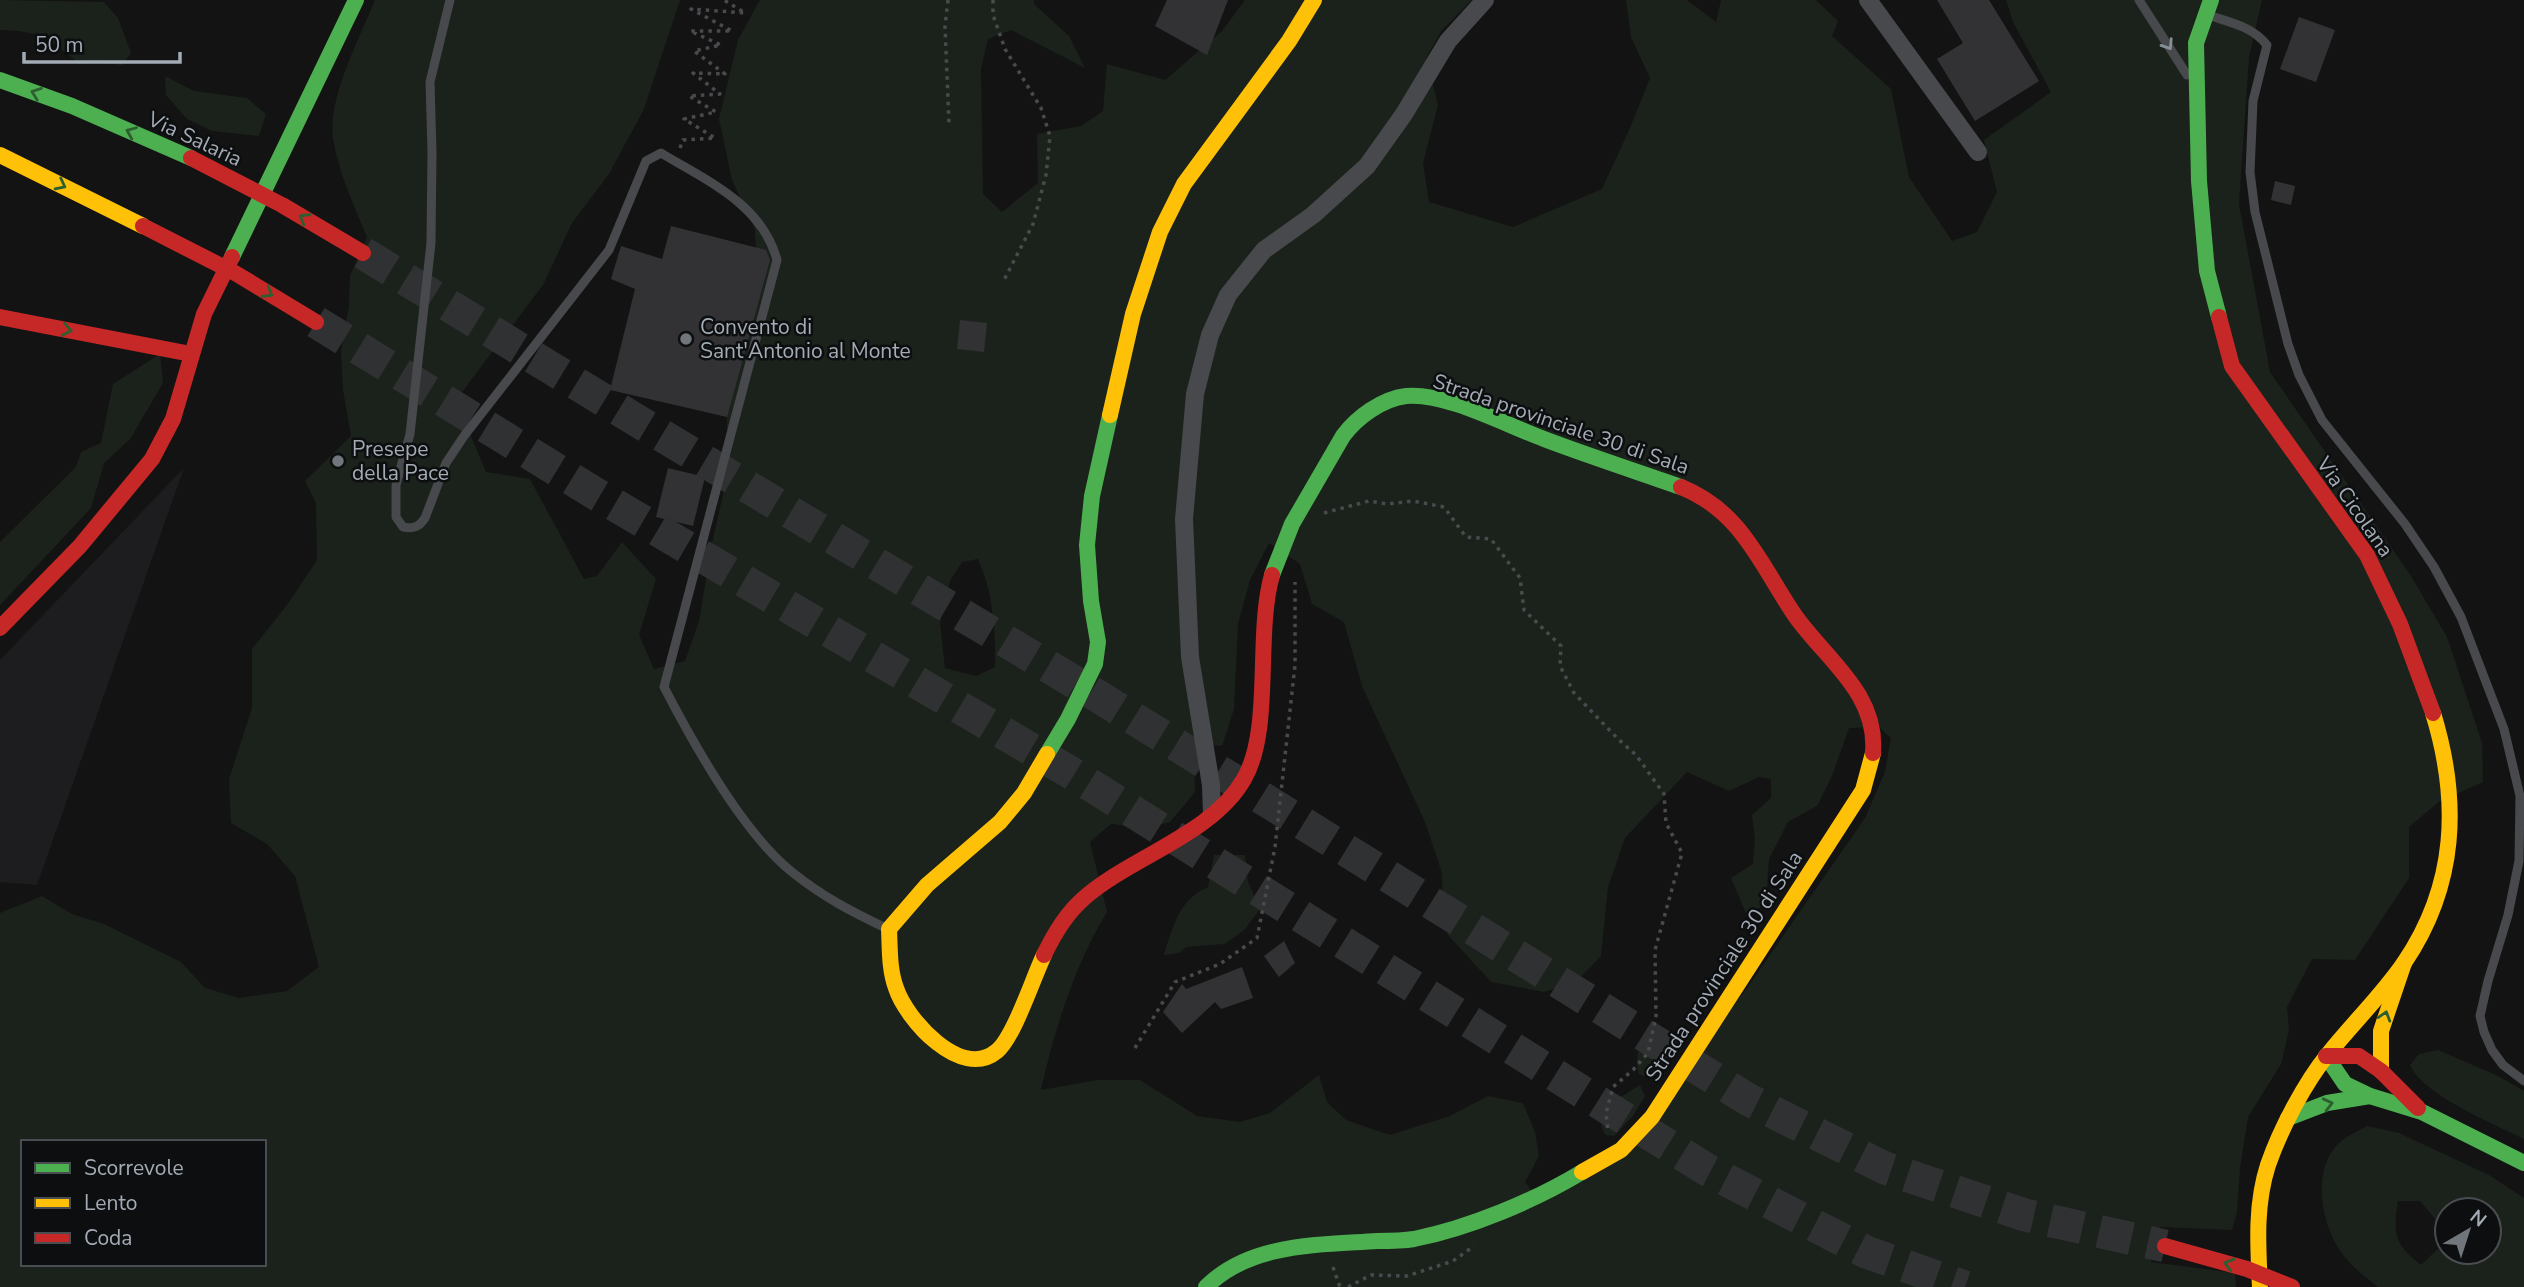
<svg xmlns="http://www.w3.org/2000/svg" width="2524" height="1287" viewBox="0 0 2524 1287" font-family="'Nunito Sans',sans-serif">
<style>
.built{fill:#1d1d1f}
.green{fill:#1b221b;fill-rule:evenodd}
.building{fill:#323234}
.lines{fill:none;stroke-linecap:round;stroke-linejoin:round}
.highway-tunnel{stroke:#303133;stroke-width:33;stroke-dasharray:33 17;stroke-linecap:butt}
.path{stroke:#494a4e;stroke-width:3.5;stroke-dasharray:3.5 5;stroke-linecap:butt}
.lane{stroke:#47494c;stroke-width:9}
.street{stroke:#47494c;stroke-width:18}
.fast{stroke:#4caf50;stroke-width:16}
.slow{stroke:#ffc107;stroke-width:16}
.jam{stroke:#c62828;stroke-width:16}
.jam-bridge{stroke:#c62828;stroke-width:16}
.oneway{stroke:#878e96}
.oneway2{stroke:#2c5e30}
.poi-dot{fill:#71767c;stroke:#0d0e0f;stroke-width:2.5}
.labels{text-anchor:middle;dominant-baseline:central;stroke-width:5;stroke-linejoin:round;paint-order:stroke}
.street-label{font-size:21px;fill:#a3abb5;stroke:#0d0e0f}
.poi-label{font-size:21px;fill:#a3abb5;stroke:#0d0e0f;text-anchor:start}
</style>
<rect width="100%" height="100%" fill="#131313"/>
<path class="built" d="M184 468 37 885 0 882V660Z"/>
<g class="green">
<path d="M0 0 104 2 118 18 131 53 122 65 98 62 80 64C49 39 41 31 0 30Z"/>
<path d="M375 0H680L644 109 609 174 572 223 543 285 456 400 486 472 530 479 584 579 597 576 622 542 656 579 639 635 654 669 685 661 699 621 712 543 727 477V411L757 279 755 230 732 180 719 119 738 40 760 0H1034V4L1069 36 1085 68 1011 30 988 39 981 69 983 194 1002 212 1038 183 1037 134 1081 126 1103 111 1107 64 1165 80 1222 31 1245 0H1472L1442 30 1426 58 1438 105 1423 163 1429 202 1513 227 1602 189 1630 128 1650 78 1631 37 1626 0H1687L1716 22 1721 0H1816L1838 21 1832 36 1891 89 1909 177 1952 241 1977 232 1997 192 1984 140 2051 92 2013 22 2006 0H2262L2249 57 2239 204 2270 372 2411 576 2447 637 2482 743 2483 782 2440 801 2409 827V878L2355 960 2312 959 2287 1007 2289 1030 2281 1064 2248 1117 2240 1168 2237 1212 2232 1230 2160 1227 2151 1262 2235 1273 2236 1287H0V913L42 896 72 914 104 924 181 962 205 988 239 998 287 991 319 967 295 876 267 844 231 823 229 779 252 708V649L287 605 317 560 316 503 305 481 351 436 343 390 341 352 349 305 350 276 367 237C354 206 339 173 333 139 327 99 360 37 375 0ZM1269 543 1300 564 1312 604 1344 622 1362 686 1425 822 1442 873 1443 910 1448 935 1491 982 1544 992 1576 982 1601 956 1608 887 1625 838 1687 772 1729 791 1759 777 1771 779V798L1752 815 1755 839 1753 864 1731 878 1748 918 1766 902 1769 859 1788 822 1817 806 1832 776 1849 728 1879 727 1891 738 1885 772 1865 818 1747 988 1616 1155 1539 1200 1525 1182 1539 1156 1535 1132 1523 1103 1488 1096 1450 1116 1390 1135 1346 1120 1327 1102 1319 1075 1270 1113 1240 1122 1197 1116 1140 1080H1097L1041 1090C1054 1031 1075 964 1107 912L1090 842 1111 824 1146 828 1170 822 1195 792 1193 743 1222 746 1234 709 1238 624 1250 580ZM978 559C993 592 996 631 995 667L976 676 945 668 940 623 950 581 962 562ZM23 1142H264V1264H23Z"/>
<path d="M165 76 194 91 247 98 266 114 259 136 212 131 187 119 166 95Z"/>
<path d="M160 354 163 383 130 439 104 463 91 508 0 605V542L76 467 81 452 101 443 113 384Z"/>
<path d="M1214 855H1245L1248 882 1260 909 1245 929 1225 944 1186 947 1179 953 1164 955C1173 927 1179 899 1208 887Z"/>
<path d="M1665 1028 1674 1045 1669 1060 1652 1079 1639 1074C1632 1049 1644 1037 1665 1028Z"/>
<path d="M2438 1050 2498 1076 2524 1091V1139C2494 1124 2423 1095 2410 1065L2419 1054Z"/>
<path d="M1640 1085 1645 1096 1633 1116 1614 1136 1606 1135C1589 1114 1625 1094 1640 1085Z"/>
<path d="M2367 1126 2399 1133 2489 1175 2524 1198V1287H2378C2368 1279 2357 1271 2349 1262 2322 1234 2309 1172 2339 1143 2346 1136 2359 1131 2367 1126ZM2398 1201H2420L2438 1222 2443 1244 2421 1265C2394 1244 2393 1234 2398 1201ZM2447 1210H2489V1252H2447Z"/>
</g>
<g class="building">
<path d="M1167 0H1228L1207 55 1155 26Z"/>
<path d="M1937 0H1989L2039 81 1975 121 1937 59 1963 43Z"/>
<path d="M2299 17 2335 30 2316 82 2280 69Z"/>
<path d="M2275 181 2295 186 2291 205 2271 200Z"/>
<path d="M671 226 766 250 770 260 727 417 610 390 635 289 611 279 621 246 662 259Z"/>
<path d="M960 320 987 323 984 352 957 349Z"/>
<path d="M668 468 705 477 693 526 656 517Z"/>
<path d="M1284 941 1295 963 1279 977 1264 956Z"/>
<path d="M1242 967 1253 998 1221 1009 1215 1002 1182 1033 1163 1012 1182 984 1186 989Z"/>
</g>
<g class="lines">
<g class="highway-tunnel">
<path d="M363 253 636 420 1096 695 1749 1100 1885 1168 2025 1215 2165 1246"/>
<path d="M316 322 596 494 1068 771 1709 1171 1866 1252 1965 1287"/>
</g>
<g class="path">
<path d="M948 0 945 26 949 124"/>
<path d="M993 0V15L1005 49 1041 108 1050 136 1046 175 1033 224 1004 280"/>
<path d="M680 148 683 140 715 138 684 119 716 112 689 96 720 94 693 73 725 74 694 51 721 45 690 31H732L691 9 745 13 724 0"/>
<path d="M1324 513 1369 501 1387 504 1413 501 1444 507 1466 537 1491 539 1520 578 1524 610 1561 646 1560 666 1574 693 1617 738 1636 755 1664 794 1666 823 1682 853 1655 950 1656 1016 1648 1053 1633 1070 1613 1087 1606 1113 1608 1131"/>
<path d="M1135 1048 1175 982 1220 964 1257 938 1275 847 1295 665V582"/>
<path d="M1333 1267 1340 1287"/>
<path d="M1348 1287 1371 1275 1407 1276 1453 1261 1474 1246"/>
</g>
<g class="lane">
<path d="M450 0 430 82 432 152 431 243 410 434 396 485V517L403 527C414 529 419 527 425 518L446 463 464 436 609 250 646 161 661 153C707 181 762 204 777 260L664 687C693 743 743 833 792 872 823 897 852 912 888 929"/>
<path d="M2139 0 2187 75"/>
<path d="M2211 16C2232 23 2253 27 2267 45L2253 101 2250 172 2255 212 2288 344 2299 375 2322 420 2405 524 2434 567 2461 617 2504 729 2520 796 2519 861 2508 915 2488 981 2480 1016 2484 1032 2492 1050 2503 1065 2524 1081"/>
</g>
<g class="street">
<path d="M1868 0 1978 152"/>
<path d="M1212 814 1211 785 1190 657 1184 519 1195 394 1210 335 1228 295 1264 250 1313 215 1367 166 1404 114 1448 41 1485 0"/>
</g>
<g class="fast">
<path d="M2211 0 2196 43 2199 181 2207 271 2219 317"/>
<path d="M0 80 72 106 191 158"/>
<path d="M232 257 356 0"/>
<path d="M1272 575 1292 524 1343 436C1357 417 1382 399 1406 396 1445 392 1506 425 1544 439 1589 456 1635 471 1681 487"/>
<path d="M1047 754 1068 719 1095 664 1098 642 1091 601 1087 545 1092 496 1110 415"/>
<path d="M2326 1056 2345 1084 2370 1096 2422 1112 2524 1163"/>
<path d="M2288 1118 2327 1103 2370 1096"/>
<path d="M1206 1287C1250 1243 1318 1245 1377 1241 1389 1241 1402 1241 1414 1239 1469 1228 1534 1201 1582 1172"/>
</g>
<g class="slow">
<path d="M0 155 143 226"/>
<path d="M1110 415 1133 314 1160 232 1184 184 1289 41 1314 0"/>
<path d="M1044 955C1033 978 1014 1037 997 1051 961 1081 906 1019 896 988 889 969 890 949 889 929L927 885 1000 822 1024 793 1047 754"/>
<path d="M2381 1071V1031L2404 963"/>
<path d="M1582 1172 1621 1150 1652 1117 1863 790 1873 753"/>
<path d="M2260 1287C2258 1246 2255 1205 2268 1165 2280 1130 2305 1082 2329 1053 2353 1023 2382 995 2404 963 2457 885 2460 801 2433 713"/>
</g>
<g class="jam">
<path d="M0 317 191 354"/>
<path d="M2219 317 2232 366 2367 555 2400 624 2433 713"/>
<path d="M1681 487C1743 512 1761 566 1796 617 1827 660 1878 694 1873 753"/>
<path d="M0 628 80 546 152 459 173 419 204 314 232 257"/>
<path d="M1044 955C1054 934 1066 914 1083 899 1130 857 1212 835 1244 779 1273 729 1255 635 1272 575"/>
<path d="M2326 1056H2359L2381 1071 2418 1108"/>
</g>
<g class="jam-bridge">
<path d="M191 158 282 205 363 253"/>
<path d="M143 226 235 273 316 322"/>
<path d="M2165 1246 2247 1269 2292 1287"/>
</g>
</g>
<defs><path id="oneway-chevron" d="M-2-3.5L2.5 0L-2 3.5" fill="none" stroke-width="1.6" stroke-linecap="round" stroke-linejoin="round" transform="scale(1.75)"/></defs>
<use class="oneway" href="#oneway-chevron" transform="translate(2168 45) rotate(57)"/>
<g class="oneway2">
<use href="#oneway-chevron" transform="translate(36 93) rotate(-160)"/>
<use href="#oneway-chevron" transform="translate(131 132) rotate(-157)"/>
<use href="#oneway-chevron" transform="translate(61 185) rotate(27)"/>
<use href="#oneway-chevron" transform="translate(304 218) rotate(-149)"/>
<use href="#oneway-chevron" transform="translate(268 293) rotate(31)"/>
<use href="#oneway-chevron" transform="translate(67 330) rotate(11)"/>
<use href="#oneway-chevron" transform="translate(2385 1016) rotate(-73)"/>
<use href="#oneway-chevron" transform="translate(2328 1104) rotate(-14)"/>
<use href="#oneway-chevron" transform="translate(2229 1264) rotate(-164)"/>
</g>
<g class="poi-dot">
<circle cx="686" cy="339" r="7"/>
<circle cx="338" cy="461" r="7"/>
</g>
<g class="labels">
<g class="street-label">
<text transform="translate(195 139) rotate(25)">Via Salaria</text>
<text transform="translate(1561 424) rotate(19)">Strada provinciale 30 di Sala</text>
<text transform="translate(2355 507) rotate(55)">Via Cicolana</text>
<text transform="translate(1724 966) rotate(-57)">Strada provinciale 30 di Sala</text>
</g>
<g class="poi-label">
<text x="700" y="327">Convento di<tspan x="700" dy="24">Sant'Antonio al Monte</tspan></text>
<text x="352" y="449">Presepe<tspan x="352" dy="24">della Pace</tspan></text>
</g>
</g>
<rect x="21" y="1140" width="245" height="126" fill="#0d0e0f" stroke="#494d51" stroke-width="2"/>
<rect x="35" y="1163" width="35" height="10" fill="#4caf50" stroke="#494d51" stroke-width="2"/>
<text x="84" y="1175" font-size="21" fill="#a3abb5">Scorrevole</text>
<rect x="35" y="1198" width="35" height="10" fill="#ffc107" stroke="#494d51" stroke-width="2"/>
<text x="84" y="1210" font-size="21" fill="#a3abb5">Lento</text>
<rect x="35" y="1233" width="35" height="10" fill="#c62828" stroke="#494d51" stroke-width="2"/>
<text x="84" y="1245" font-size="21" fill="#a3abb5">Coda</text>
<g transform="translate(2468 1231) rotate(39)"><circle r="33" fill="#0d0e0f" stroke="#494d51" stroke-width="2"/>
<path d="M0-5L12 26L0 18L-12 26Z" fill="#71767c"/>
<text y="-10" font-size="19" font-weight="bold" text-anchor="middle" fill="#a3abb5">N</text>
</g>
<path d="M24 52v10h156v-10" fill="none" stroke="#a3abb5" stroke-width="3.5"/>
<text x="35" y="52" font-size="21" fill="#a3abb5" stroke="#0d0e0f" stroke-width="5" paint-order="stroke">50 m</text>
</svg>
